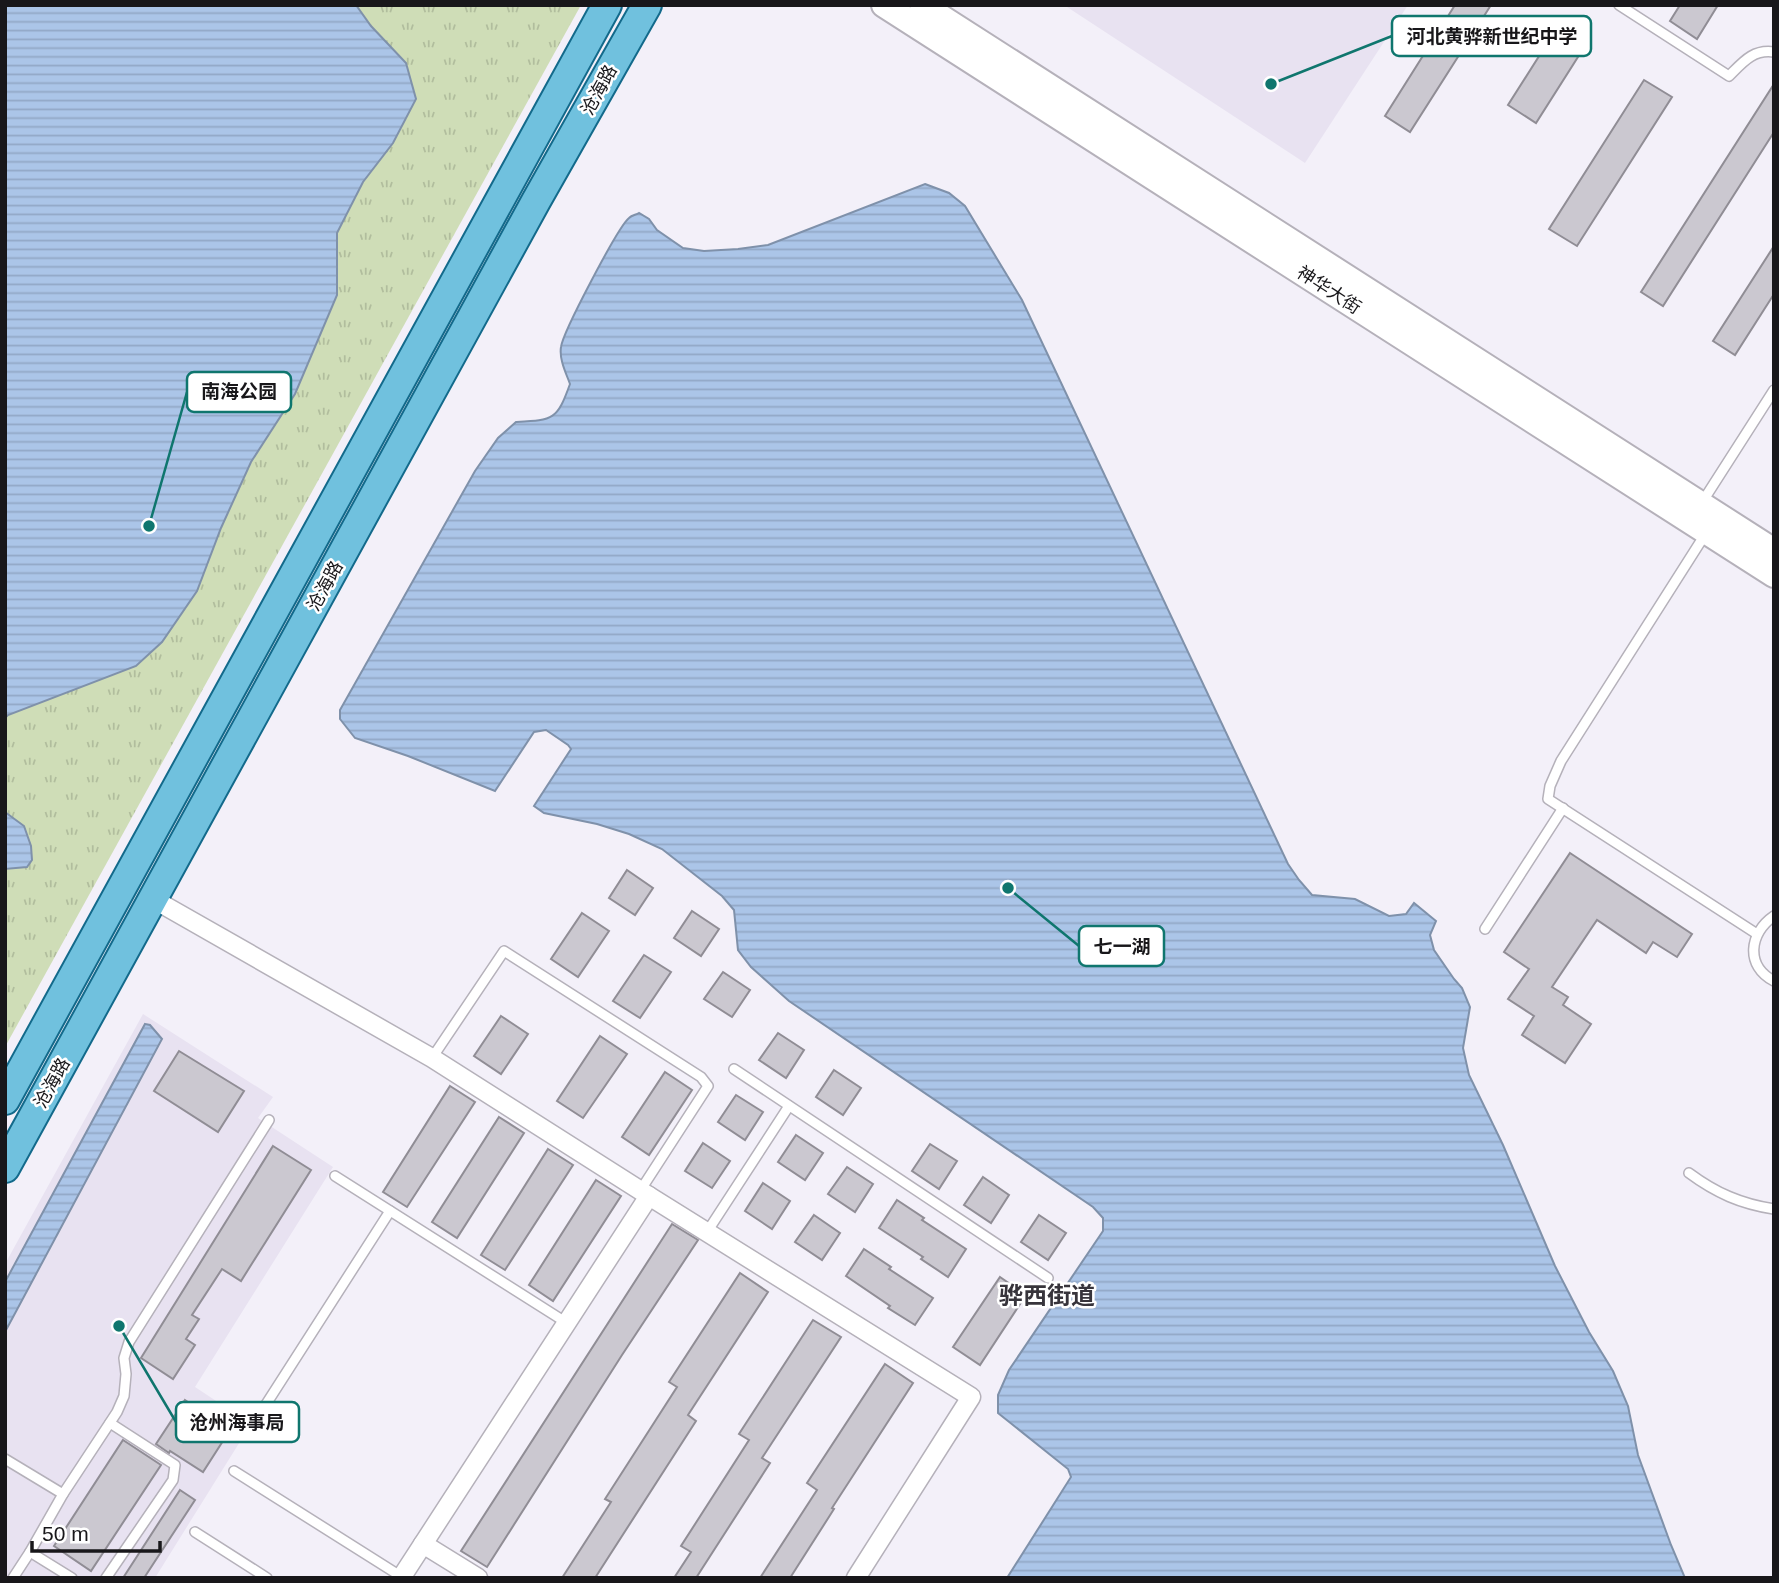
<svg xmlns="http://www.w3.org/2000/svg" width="1779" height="1583" viewBox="0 0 1779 1583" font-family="Helvetica,'Noto Sans SC',sans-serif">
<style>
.built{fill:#e8e2f1}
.park{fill:url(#park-tufts)}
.water{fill:url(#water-rules);stroke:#7f91aa;stroke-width:2}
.building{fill:#cbc8d0;stroke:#908d95;stroke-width:2}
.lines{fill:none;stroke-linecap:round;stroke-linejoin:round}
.lane-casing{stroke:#b5b1ba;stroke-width:12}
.street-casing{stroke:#b5b1ba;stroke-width:21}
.secondary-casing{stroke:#b5b1ba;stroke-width:28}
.primary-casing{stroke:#136a8b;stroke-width:32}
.lane{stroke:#fff;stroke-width:9}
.street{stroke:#fff;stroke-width:18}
.secondary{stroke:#fff;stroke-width:24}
.primary{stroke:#70c1de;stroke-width:28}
.labels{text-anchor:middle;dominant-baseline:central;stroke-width:5;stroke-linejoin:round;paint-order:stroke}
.street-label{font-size:18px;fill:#18171a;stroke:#fff}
.district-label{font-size:24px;font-weight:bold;fill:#37343b;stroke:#fff}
.leader{fill:none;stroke:#0f766e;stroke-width:2.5}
.callout-dot{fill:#0f766e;stroke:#fff;stroke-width:2.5}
.callout{fill:#fff;stroke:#0f766e;stroke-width:2.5}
.callout-label{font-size:19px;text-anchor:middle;font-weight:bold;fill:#18171a}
</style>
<defs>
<pattern id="park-tufts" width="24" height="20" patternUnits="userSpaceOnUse" patternTransform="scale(1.75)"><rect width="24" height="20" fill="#cfddb7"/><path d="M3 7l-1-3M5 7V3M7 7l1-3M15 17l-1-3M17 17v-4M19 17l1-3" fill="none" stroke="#b1bd9d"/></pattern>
<pattern id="water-rules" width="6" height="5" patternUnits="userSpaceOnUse" patternTransform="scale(1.75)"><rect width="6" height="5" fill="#abc5e8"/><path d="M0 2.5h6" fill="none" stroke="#92a8c6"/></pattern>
</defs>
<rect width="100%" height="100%" fill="#f3f0f9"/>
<g class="built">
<path d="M1064 5H1408L1305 163Z"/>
<path d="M143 1014 273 1097 258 1118 333 1167 195 1387 251 1424 155 1578H5V1264Z"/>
</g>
<path class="park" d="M5 5H581L5 1047Z"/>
<g class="water">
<path d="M5 5H356L371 26 406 63 416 99 393 143 363 182 337 233V295L295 394 251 462 221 528 197 591 162 642 136 666 8 715 5 718Z"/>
<path d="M925 184 949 193 965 206 1022 300 1288 864 1299 880 1312 895 1355 899 1389 916 1406 914 1414 903 1436 921 1430 935 1434 950 1454 979 1462 988 1470 1007 1463 1048 1469 1075 1503 1145 1555 1266 1589 1332 1613 1371 1628 1406 1638 1455 1671 1545 1685 1578H1007L1071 1477 1068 1469 998 1413V1395L1009 1370 1103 1231V1218L1093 1207 789 1001 751 967 738 950 734 910 722 896 662 849 629 834 597 824 544 813 534 806 571 749 568 745 546 730 534 732 495 791 408 756 355 738 340 719V710L475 471 498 438 516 422C554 420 557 420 570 384 566 373 559 359 561 347 563 332 618 227 629 218 632 215 636 215 639 213L649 219 657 230 683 248 704 251 738 249 768 245Z"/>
<path d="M5 812 24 826 31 846 32 860 27 867 5 869Z"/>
<path d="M145 1024 150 1025 162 1039 5 1332V1282Z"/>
</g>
<g class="building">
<path d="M1455 5H1491L1410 132 1385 116Z"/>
<path d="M1680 5H1718L1697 39 1670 21Z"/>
<path d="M1562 20 1590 38 1536 123 1508 105Z"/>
<path d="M1644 80 1672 97 1577 246 1549 229Z"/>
<path d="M1774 84V132L1663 306 1641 292Z"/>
<path d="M1774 246V294L1735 355 1713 341Z"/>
<path d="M1570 853 1692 934 1677 957 1653 942 1646 953 1597 920 1552 987 1568 997 1563 1005 1591 1024 1565 1063 1522 1035 1534 1016 1508 999 1529 969 1504 952Z"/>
<path d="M627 870 653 888 635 915 609 898Z"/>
<path d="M692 911 719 929 701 956 674 938Z"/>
<path d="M582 913 609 931 578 977 551 959Z"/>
<path d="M644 955 671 972 640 1018 613 1001Z"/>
<path d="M723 972 750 990 732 1017 704 999Z"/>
<path d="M501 1016 528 1034 501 1074 474 1056Z"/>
<path d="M778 1033 804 1050 786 1078 759 1060Z"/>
<path d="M600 1036 627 1054 583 1118 557 1101Z"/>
<path d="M179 1051 244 1091 218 1132 154 1091Z"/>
<path d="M834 1070 861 1088 843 1115 816 1097Z"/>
<path d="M665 1072 692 1090 649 1155 622 1137Z"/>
<path d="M450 1086 475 1102 407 1207 383 1192Z"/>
<path d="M736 1095 763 1112 745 1140 718 1122Z"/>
<path d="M499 1117 524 1133 457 1238 432 1222Z"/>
<path d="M796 1135 823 1153 805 1180 778 1162Z"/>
<path d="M703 1143 730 1161 712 1188 685 1171Z"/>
<path d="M930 1144 957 1161 939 1189 912 1171Z"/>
<path d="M273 1146 311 1170 241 1281 222 1269 192 1315 199 1319 186 1339 195 1345 173 1379 141 1358Z"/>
<path d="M548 1149 573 1165 505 1270 481 1255Z"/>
<path d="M847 1167 873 1184 855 1212 828 1194Z"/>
<path d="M983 1177 1009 1195 991 1223 964 1205Z"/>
<path d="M596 1180 621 1196 553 1301 529 1285Z"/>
<path d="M763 1183 790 1201 772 1229 745 1211Z"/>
<path d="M897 1200 924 1218 922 1220 966 1249 948 1277 921 1259 923 1257 879 1228Z"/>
<path d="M814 1215 840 1233 822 1260 795 1242Z"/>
<path d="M1039 1215 1066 1233 1048 1260 1021 1242Z"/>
<path d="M672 1224 698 1240 622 1355 487 1567 461 1551Z"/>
<path d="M864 1249 891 1267 889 1269 933 1298 915 1325 888 1308 890 1306 846 1276Z"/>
<path d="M740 1273 768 1292 688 1415 696 1421 595 1578H562L611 1502 605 1499 677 1387 669 1382Z"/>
<path d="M1000 1277 1026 1295 980 1365 953 1347Z"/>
<path d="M813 1320 841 1337 762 1458 770 1463 696 1578H674L691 1552 681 1546 749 1440 739 1434Z"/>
<path d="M885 1364 913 1383 832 1508 834 1509 790 1578H760L817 1490 807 1483Z"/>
<path d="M185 1400 230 1430 203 1472 170 1451 169 1453 156 1444Z"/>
<path d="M123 1440 161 1465 91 1571 54 1546Z"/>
<path d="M180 1490 195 1500 144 1578H123Z"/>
</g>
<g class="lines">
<g class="lane-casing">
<g id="lane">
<path d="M1619 5 1729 76C1743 62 1753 49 1774 52"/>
<path d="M1701 504 1774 390"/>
<path d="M1706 533 1561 761 1550 786 1548 799 1757 934"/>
<path d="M1774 916C1749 933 1745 966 1774 981"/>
<path d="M1485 929 1563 808"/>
<path d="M432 1058 504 951 701 1077 708 1086 640 1191"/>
<path d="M734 1069 1048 1278"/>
<path d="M1689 1173C1716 1193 1741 1204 1774 1209"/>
<path d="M335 1176 567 1323"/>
<path d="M707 1232 789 1106"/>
<path d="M254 1423 390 1211"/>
<path d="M5 1459 63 1494"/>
<path d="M234 1471 402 1577"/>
<path d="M195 1532 267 1578"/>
<path d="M30 1552 72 1578"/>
<path d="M13 1578 30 1552 63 1494 117 1412 124 1396 126 1374 124 1358 129 1342 269 1120"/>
<path d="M106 1578 173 1480 175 1465 110 1423"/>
</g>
</g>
<g class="street-casing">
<g id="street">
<path d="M153 899 432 1058 649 1196 971 1397 856 1578"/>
<path d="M423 1544 478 1578"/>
<path d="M401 1578 649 1196"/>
</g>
</g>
<g class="secondary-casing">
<g id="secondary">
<path d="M884 5 1774 575"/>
<path d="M922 5 1774 551"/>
</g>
</g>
<g class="primary-casing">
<g id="primary">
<path d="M5 1100 607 5"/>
<path d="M5 1168 536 201 647 5"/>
</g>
</g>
<use href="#lane" class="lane"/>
<use href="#street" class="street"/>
<use href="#secondary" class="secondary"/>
<use href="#primary" class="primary"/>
</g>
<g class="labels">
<g class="street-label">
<text transform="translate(599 90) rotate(-61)">沧海路</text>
<text transform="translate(1329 290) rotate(33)">神华大街</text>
<text transform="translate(325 586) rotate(-61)">沧海路</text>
<text transform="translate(52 1083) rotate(-61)">沧海路</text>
</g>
<g class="district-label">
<text x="1047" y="1295">骅西街道</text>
</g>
</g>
<path class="leader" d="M1271 84L1392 36M149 526L187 392M1008 888L1079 946M119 1326L176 1422"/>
<g class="callout-dot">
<circle cx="1271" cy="84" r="7"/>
<circle cx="149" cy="526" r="7"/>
<circle cx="1008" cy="888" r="7"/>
<circle cx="119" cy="1326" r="7"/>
</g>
<g class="callout">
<rect x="1392" y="16" width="199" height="40" rx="7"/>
<rect x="187" y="372" width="104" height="40" rx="7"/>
<rect x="1079" y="926" width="85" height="40" rx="7"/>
<rect x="176" y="1402" width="123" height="40" rx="7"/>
</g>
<g class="callout-label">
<text x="1492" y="43">河北黄骅新世纪中学</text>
<text x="239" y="398">南海公园</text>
<text x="1122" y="953">七一湖</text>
<text x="237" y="1429">沧州海事局</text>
</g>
<rect width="1779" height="1583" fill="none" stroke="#18171a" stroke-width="14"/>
<path d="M32 1541v10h128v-10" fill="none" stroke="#18171a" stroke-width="3.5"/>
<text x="42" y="1541" font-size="21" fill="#18171a" stroke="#ffffff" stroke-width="5" paint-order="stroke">50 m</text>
</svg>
